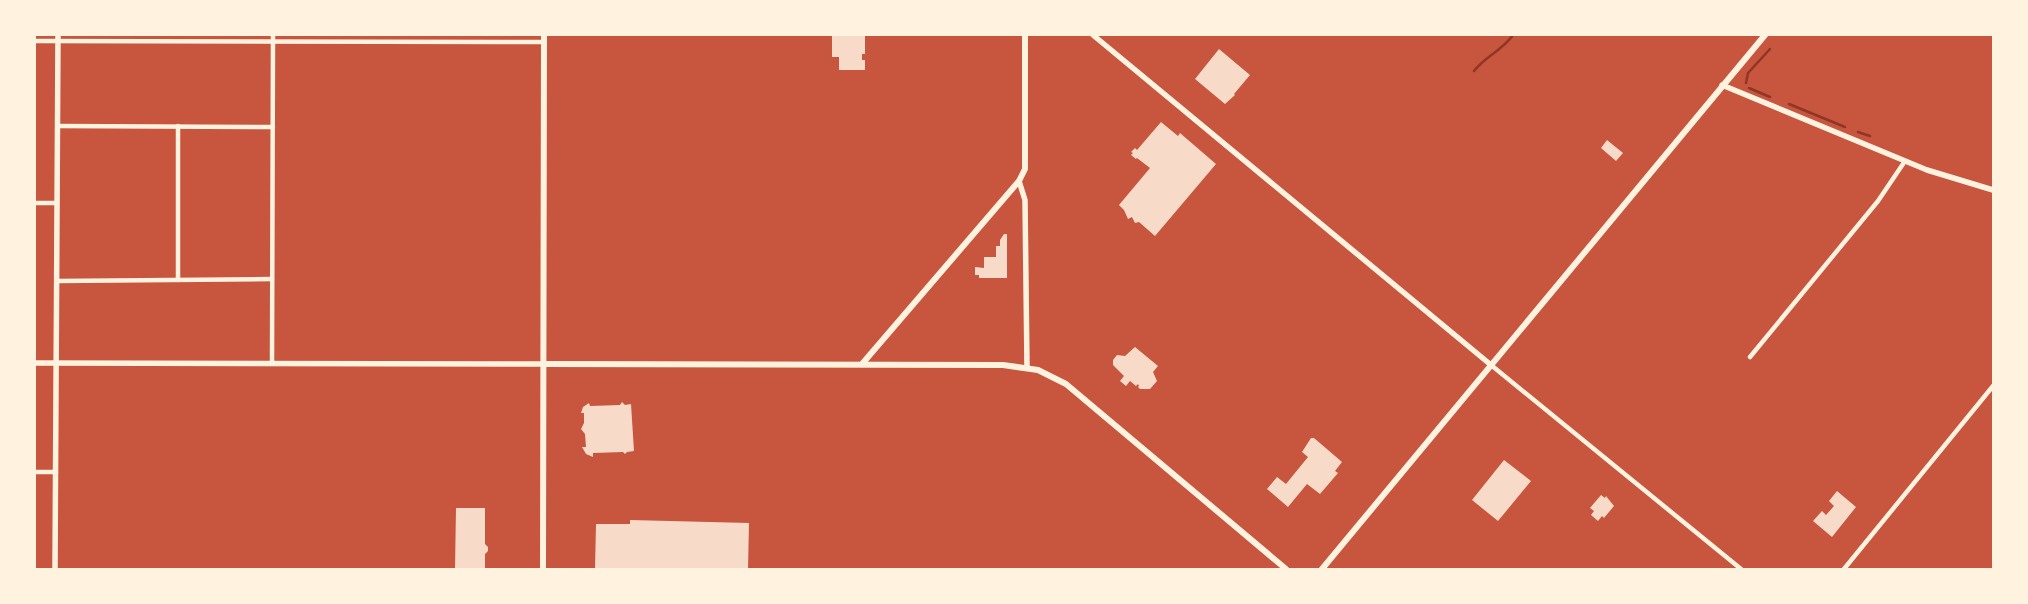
<svg xmlns="http://www.w3.org/2000/svg" width="2028" height="604" viewBox="0 0 2028 604" font-family="'Sofia Sans Condensed',sans-serif">
<style>
.lines{fill:none;stroke-linecap:round;stroke-linejoin:round}
.stream{stroke:#8f3625;stroke-width:2.5}
.building{fill:#f7dbc8}
.minor{stroke:#fff3e0;stroke-width:4.5}
.tertiary{stroke:#fff3e0;stroke-width:5.5}
.secondary{stroke:#fff3e0;stroke-width:6}
</style>
<rect width="100%" height="100%" fill="#c8553d"/>
<g class="lines">
<g class="stream">
<path d="M1474 71C1485 56 1502 51 1513 35"/>
<path d="M1746 83 1748 73 1770 49"/>
<path d="M1749 88 1770 97"/>
<path d="M1789 104 1845 127"/>
<path d="M1858 132 1870 136"/>
</g>
</g>
<g class="building">
<path d="M832 35H865V54H862V60H865V70H839V57H832Z"/>
<path d="M1219 49 1250 75 1234 94 1235 95 1225 104 1195 79Z"/>
<path d="M1161 122 1178 136 1180 133 1216 164 1155 236 1139 222 1135 223 1132 217 1128 219 1124 210 1119 205 1150 168 1137 158 1136 159 1131 155 1133 153 1131 152 1135 148 1137 150Z"/>
<path d="M1607 140 1623 153 1616 161 1601 148Z"/>
<path d="M1004 234H1007V278H979V275H975V267L984 268V257H996V246H1000V240Z"/>
<path d="M1135 347 1158 366 1153 372 1157 381 1150 389H1140L1138 387 1139 386 1138 384 1136 386 1130 381 1126 386 1120 381 1124 376 1113 365V360L1117 355 1125 356Z"/>
<path d="M622 402 625 405 631 404 634 451 627 452 625 454 623 452 593 453V457L586 454 582 447H586L585 434 581 429 584 423V413H581L583 407 589 403 590 406 620 405Z"/>
<path d="M1311 438H1314L1342 462 1335 471 1338 473 1320 494 1307 484 1288 507 1267 489 1277 477 1286 484 1308 457 1302 452Z"/>
<path d="M1504 460 1531 481 1498 521 1472 500Z"/>
<path d="M1837 491 1856 507 1832 537 1813 521 1822 511 1826 515 1834 506 1829 501Z"/>
<path d="M1601 495 1605 498 1606 496 1614 506 1604 518 1602 516 1598 521 1591 515 1594 511 1590 508Z"/>
<path d="M456 508H485V544L488 547V551L485 554V569H455Z"/>
<path d="M630 520 749 523 748 569H595L596 524H630Z"/>
</g>
<g class="lines">
<g class="minor">
<path d="M35 41 544 42"/>
<path d="M58 126 273 127"/>
<path d="M35 203H57"/>
<path d="M178 280V126"/>
<path d="M57 281 272 279"/>
<path d="M1750 357 1878 201 1905 161"/>
<path d="M272 362 273 35"/>
<path d="M1491 365 1741 569"/>
<path d="M35 472H56"/>
<path d="M1844 569 1993 386"/>
</g>
<g class="tertiary">
<path d="M1093 35 1491 365"/>
<path d="M1722 85 1927 170 1993 190"/>
<path d="M1019 181 1025 200 1027 367"/>
<path d="M35 363 544 364"/>
<path d="M55 569 58 35"/>
</g>
<g class="secondary">
<path d="M544 364 1003 365 1038 370 1066 384 1286 569"/>
<path d="M862 364 1019 181 1025 169V35"/>
<path d="M543 569 544 35"/>
<path d="M1322 569 1765 35"/>
</g>
</g>
<rect width="2028" height="604" fill="none" stroke="#fff3e0" stroke-width="72"/>
</svg>
